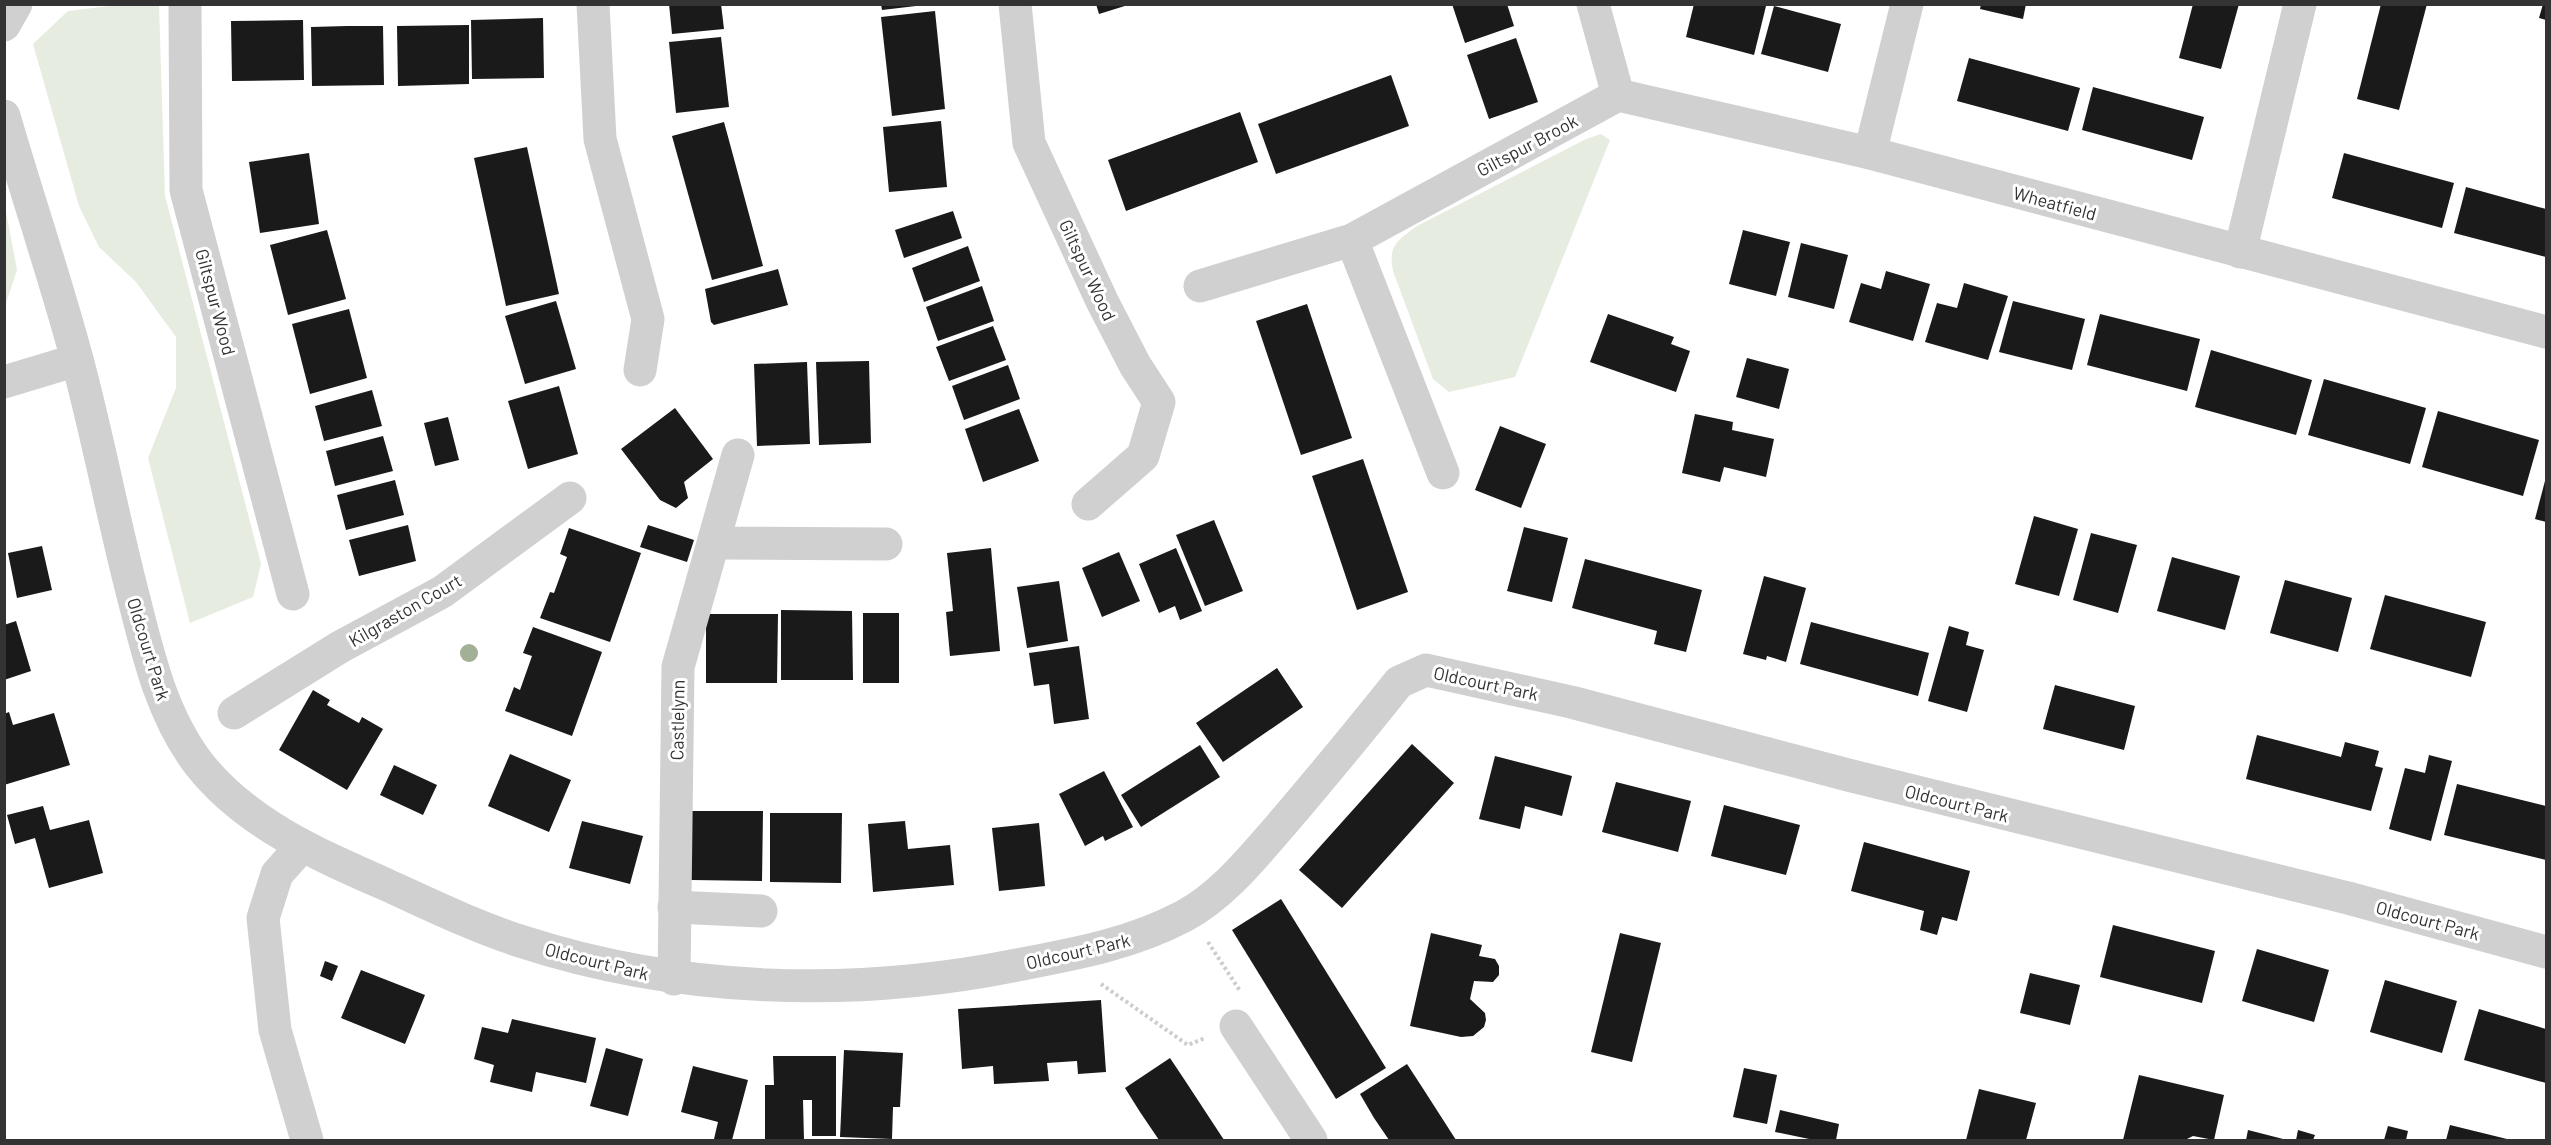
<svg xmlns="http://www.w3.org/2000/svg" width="2551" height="1145" viewBox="0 0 2551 1145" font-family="Barlow,sans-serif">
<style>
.green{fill:#e6ecdf}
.building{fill:#1a1a1a}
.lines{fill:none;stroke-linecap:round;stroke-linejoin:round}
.path{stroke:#cdcdcd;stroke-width:4;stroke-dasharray:3 3;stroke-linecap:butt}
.minor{stroke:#d0d0d0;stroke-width:33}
.tree{fill:#a2b095}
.labels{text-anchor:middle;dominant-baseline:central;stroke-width:6;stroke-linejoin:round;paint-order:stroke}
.street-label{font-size:18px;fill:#333;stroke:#fff}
</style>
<rect width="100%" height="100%" fill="#fff"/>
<g class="green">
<path d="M118 5H159L165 196 261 564 253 597 190 623 148 458 176 388V337L136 282 99 247 79 206 33 44 68 11Z"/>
<path d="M1601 134 1610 140 1515 377 1449 392 1433 379 1393 271C1388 245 1397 241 1417 226L1586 139Z"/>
<path d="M5 206 17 270 5 306H4Z"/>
</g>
<g class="building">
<path d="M669 4H721L724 29 672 34Z"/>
<path d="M881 4H916V6L882 10Z"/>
<path d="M1096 4H1128V5L1099 14Z"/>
<path d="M1452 4H1507L1514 26 1465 43Z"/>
<path d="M1694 4 1766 6 1754 55 1686 37Z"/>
<path d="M1981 4H2026L2023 19 1980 9Z"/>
<path d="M2193 4H2239L2221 69 2179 58Z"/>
<path d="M2381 4H2427L2399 110 2357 99Z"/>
<path d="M2543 4H2546V20L2539 18Z"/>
<path d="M1774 6 1841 24 1828 72 1761 54Z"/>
<path d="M935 11 945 109 892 116 881 17Z"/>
<path d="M543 18 544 78 472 79 471 20Z"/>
<path d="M303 20 304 80 232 81 231 21Z"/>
<path d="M469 25V84L398 86 397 26Z"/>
<path d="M347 26H383L384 85 312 86 311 27Z"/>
<path d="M721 37 729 107 676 113 669 42Z"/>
<path d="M1516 38 1538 102 1489 119 1467 55Z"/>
<path d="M1969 58 2080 88 2068 131 1957 101Z"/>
<path d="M1391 75 1409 126 1276 174 1258 124Z"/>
<path d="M2093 87 2204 117 2192 160 2082 130Z"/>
<path d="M1240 112 1258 162 1126 211 1108 160Z"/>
<path d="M941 121 947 187 889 192 883 127Z"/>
<path d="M724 122 763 266 712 280 672 136Z"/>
<path d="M527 147 559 294 506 306 474 158Z"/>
<path d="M309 153 319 224 260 233 249 162Z"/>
<path d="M2344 153 2454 183 2442 228 2332 198Z"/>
<path d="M2466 187 2546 209V257L2454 233Z"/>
<path d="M953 211 962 238 904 258 895 230Z"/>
<path d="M327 230 346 299 288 315 270 245Z"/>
<path d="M1743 230 1790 242 1776 296 1729 284Z"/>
<path d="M1801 243 1848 255 1834 309 1788 297Z"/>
<path d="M968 246 980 281 924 302 912 268Z"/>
<path d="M778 269 788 305 714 325 711 322 705 289Z"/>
<path d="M1886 271 1930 284 1913 341 1849 322 1861 283 1881 289Z"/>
<path d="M1964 283 2008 296 1988 360 1925 342 1937 303 1957 308Z"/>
<path d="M982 286 994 321 938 341 926 307Z"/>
<path d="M556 301 576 369 525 384 505 316Z"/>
<path d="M2013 301 2085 319 2072 370 1999 352Z"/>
<path d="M1307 304 1352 438 1301 455 1256 321Z"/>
<path d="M349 309 367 378 310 394 292 324Z"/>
<path d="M1608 314 1674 337 1671 344 1690 351 1676 392 1590 362Z"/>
<path d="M2100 314 2200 339 2187 391 2087 365Z"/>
<path d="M993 326 1006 360 949 381 936 347Z"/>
<path d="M2211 350 2312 380 2296 435 2195 407Z"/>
<path d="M1747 358 1789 369 1779 409 1736 397Z"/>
<path d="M869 361 871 443 819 445 816 362Z"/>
<path d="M807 362 810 444 757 446 754 364Z"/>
<path d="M1008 365 1020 399 964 420 952 386Z"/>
<path d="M2324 379 2426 408 2410 464 2308 435Z"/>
<path d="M559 386 578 454 528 469 508 401Z"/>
<path d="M372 390 382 426 324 441 315 406Z"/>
<path d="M675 408 713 459 684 482 688 498 676 508 660 500 621 449Z"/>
<path d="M1019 409 1039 461 983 482 965 429Z"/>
<path d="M2438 411 2539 440 2523 496 2422 467Z"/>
<path d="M1695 414 1733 422 1732 430 1774 439 1766 477 1724 467 1720 482 1682 473Z"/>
<path d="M448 417 459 460 435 466 424 423Z"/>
<path d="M1500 426 1546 444 1521 508 1475 490Z"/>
<path d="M383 436 393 471 335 486 326 451Z"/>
<path d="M1363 459 1408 592 1357 610 1312 476Z"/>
<path d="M2546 477V522L2535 519Z"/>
<path d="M395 480 404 515 346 530 337 495Z"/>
<path d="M2034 516 2078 529 2059 596 2015 584Z"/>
<path d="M1214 520 1243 591 1205 606 1176 535Z"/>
<path d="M408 525 416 561 359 576 349 540Z"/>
<path d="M648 525 694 540 687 562 640 547Z"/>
<path d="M1524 527 1568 538 1552 602 1507 591Z"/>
<path d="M569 528 641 553 610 642 540 618 550 592 554 593 567 557 560 554Z"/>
<path d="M2091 533 2137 545 2118 613 2073 600Z"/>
<path d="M42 546 52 590 17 598 8 553Z"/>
<path d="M991 548 1000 651 950 656 946 612 953 611 947 553Z"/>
<path d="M1176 548 1202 611 1180 620 1175 606 1159 613 1139 564Z"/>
<path d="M1119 552 1140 601 1102 617 1082 568Z"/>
<path d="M2172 557 2240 576 2225 630 2157 611Z"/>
<path d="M1585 559 1702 590 1686 652 1654 644 1657 631 1572 608Z"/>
<path d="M1764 576 1806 588 1786 662 1767 656 1766 660 1743 654Z"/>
<path d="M2285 580 2352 598 2338 652 2270 633Z"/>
<path d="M1059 581 1068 641 1027 648 1017 587Z"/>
<path d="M2385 595 2486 622 2471 677 2370 649Z"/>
<path d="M781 610 852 611 853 680H781Z"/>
<rect x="863" y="613" width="36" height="70"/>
<path d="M706 614H778L777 683H706Z"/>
<path d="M16 621 31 671 4 680V625Z"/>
<path d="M1811 622 1929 653 1918 696 1800 664Z"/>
<path d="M1949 626 1969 632 1966 645 1984 650 1967 712 1928 701Z"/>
<path d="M533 627 602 652 572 736 505 711 514 687 520 690 532 656 523 653Z"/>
<path d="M1079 646 1089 719 1054 724 1049 684 1034 686 1029 653Z"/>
<path d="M1277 668 1303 707 1223 762 1196 723Z"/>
<path d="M2055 685 2135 706 2124 750 2043 729Z"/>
<path d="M313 690 330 700 327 705 359 723 362 717 383 729 347 790 279 750Z"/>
<path d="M9 712 13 725 54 713 70 765 4 785V714Z"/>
<path d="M2257 735 2341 757 2345 742 2379 751 2375 766 2383 768 2371 811 2246 779Z"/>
<path d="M1412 744 1454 783 1342 908 1299 870Z"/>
<path d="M1200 745 1220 777 1141 827 1121 795Z"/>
<path d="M510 754 571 780 549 832 488 806Z"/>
<path d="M2429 755 2452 761 2431 841 2389 829 2405 768 2425 773Z"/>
<path d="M1495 756 1572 776 1562 816 1525 806 1520 829 1479 819Z"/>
<path d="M394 765 437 785 423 815 380 795Z"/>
<path d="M1104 771 1133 827 1105 841 1103 836 1085 846 1059 794Z"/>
<path d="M1616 782 1691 801 1678 852 1602 832Z"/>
<path d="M2457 784 2546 806V860L2444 835Z"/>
<path d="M1724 805 1800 825 1786 875 1711 856Z"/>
<path d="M43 806 50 830 89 820 103 873 49 888 35 838 15 844 7 815Z"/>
<path d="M690 811H763L762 881 691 880Z"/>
<path d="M770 813H842L841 883 770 882Z"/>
<path d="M582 821 643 836 630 884 569 868Z"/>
<path d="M905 821 908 849 950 845 954 885 873 892 868 824Z"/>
<path d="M1039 823 1045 886 999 891 992 828Z"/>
<path d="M1864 842 1970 871 1957 921 1942 917 1937 935 1920 930 1924 911 1851 891Z"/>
<path d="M1281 899 1386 1068 1336 1099 1232 930Z"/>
<path d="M2113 925 2215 951 2202 1003 2100 977Z"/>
<path d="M1431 933 1482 945 1479 956 1495 959 1499 966V975L1493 982 1474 981 1470 999 1485 1013 1486 1020 1484 1027 1473 1036 1461 1037 1410 1026Z"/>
<path d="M1620 933 1661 943 1632 1062 1591 1052Z"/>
<path d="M2257 949 2329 970 2314 1022 2242 1001Z"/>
<path d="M325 961 338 966 332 981 320 976Z"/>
<path d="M361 970 425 995 405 1044 341 1018Z"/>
<path d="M2030 973 2080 985 2070 1025 2020 1013Z"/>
<path d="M2385 980 2457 1001 2442 1053 2370 1032Z"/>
<path d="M1101 1000 1106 1072 1078 1074 1077 1061 1047 1063 1049 1081 994 1084 993 1066 962 1069 958 1009Z"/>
<path d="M2479 1009 2546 1029V1083L2464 1060Z"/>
<path d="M512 1019 596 1038 586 1083 536 1072 532 1092 490 1082 494 1065 474 1059 482 1027 508 1033Z"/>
<path d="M606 1048 643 1059 628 1116 590 1106Z"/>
<path d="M844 1050 903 1053 900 1107H893L892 1139 840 1137Z"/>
<path d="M773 1056H836V1136H812V1100H803L804 1140H765V1085H774Z"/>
<path d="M1170 1058 1186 1082 1224 1140H1159L1140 1112 1125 1088Z"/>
<path d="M1407 1064 1422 1087 1456 1140H1389L1374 1118 1360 1094Z"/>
<path d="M693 1066 748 1080 732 1140 714 1139 718 1122 681 1112Z"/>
<path d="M1744 1068 1777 1075 1767 1124 1733 1117Z"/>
<path d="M2139 1075 2224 1095 2214 1140 2193 1136 2185 1140H2123Z"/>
<path d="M1979 1089 2036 1103 2026 1140H1966Z"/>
<path d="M1780 1110 1839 1124 1836 1140H1814L1775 1132Z"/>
<path d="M2450 1125 2511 1140H2446Z"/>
<path d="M2388 1126 2408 1131 2406 1140H2384Z"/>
<path d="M2248 1130 2287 1140H2246Z"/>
<path d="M2298 1130 2315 1135 2313 1140H2296Z"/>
</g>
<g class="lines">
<g class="path">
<path d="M1208 942 1240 991"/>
<path d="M1101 984 1188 1045 1205 1038"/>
</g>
<g class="minor">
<path d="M185 4 186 190 293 594"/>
<path d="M593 4 600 139 648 319 640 370"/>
<path d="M1015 4 1029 143 1102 301 1135 365 1159 402 1143 456 1088 504"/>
<path d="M1593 4 1618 95"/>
<path d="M4 25 16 4"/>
<path d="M1618 95 1870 153 2546 332"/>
<path d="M4 116C28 199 56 280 78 363 99 442 114 523 135 603 149 659 163 717 199 764 246 824 319 855 387 885 431 905 474 926 520 941 679 993 853 998 1017 965 1075 954 1131 944 1184 916 1222 896 1253 857 1281 825 1321 778 1360 731 1399 682L1426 670 1571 702 1848 775 2348 898 2546 952"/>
<path d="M1870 153 1907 4"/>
<path d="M1352 240 1443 473"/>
<path d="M2240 252 2300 4"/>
<path d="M1200 286 1352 240 1618 95"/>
<path d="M4 382 77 360"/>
<path d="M715 539 726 543 886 544"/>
<path d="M234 713 340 647 442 592 570 498"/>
<path d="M302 846 277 874 263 918 275 1030 307 1140"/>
<path d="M674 907 761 911"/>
<path d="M674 979 678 667 738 455"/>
<path d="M1236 1026 1311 1140"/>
</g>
</g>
<circle class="tree" cx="469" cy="653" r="9"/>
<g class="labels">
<g class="street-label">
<text transform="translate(1527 145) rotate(-28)">Giltspur Brook</text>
<text transform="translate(2055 203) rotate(15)">Wheatfield</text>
<text transform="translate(1088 270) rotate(65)">Giltspur Wood</text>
<text transform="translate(216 302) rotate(75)">Giltspur Wood</text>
<text transform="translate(405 610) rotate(-30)">Kilgraston Court</text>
<text transform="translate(149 649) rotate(73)">Oldcourt Park</text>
<text transform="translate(1486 683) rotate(12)">Oldcourt Park</text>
<text transform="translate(677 720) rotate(-89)">Castlelynn</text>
<text transform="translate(1957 803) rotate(14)">Oldcourt Park</text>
<text transform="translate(2428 920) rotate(15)">Oldcourt Park</text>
<text transform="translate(1078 951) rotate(-13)">Oldcourt Park</text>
<text transform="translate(597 961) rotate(14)">Oldcourt Park</text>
</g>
</g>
<rect width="2551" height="1145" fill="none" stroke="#333333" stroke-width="12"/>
</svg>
